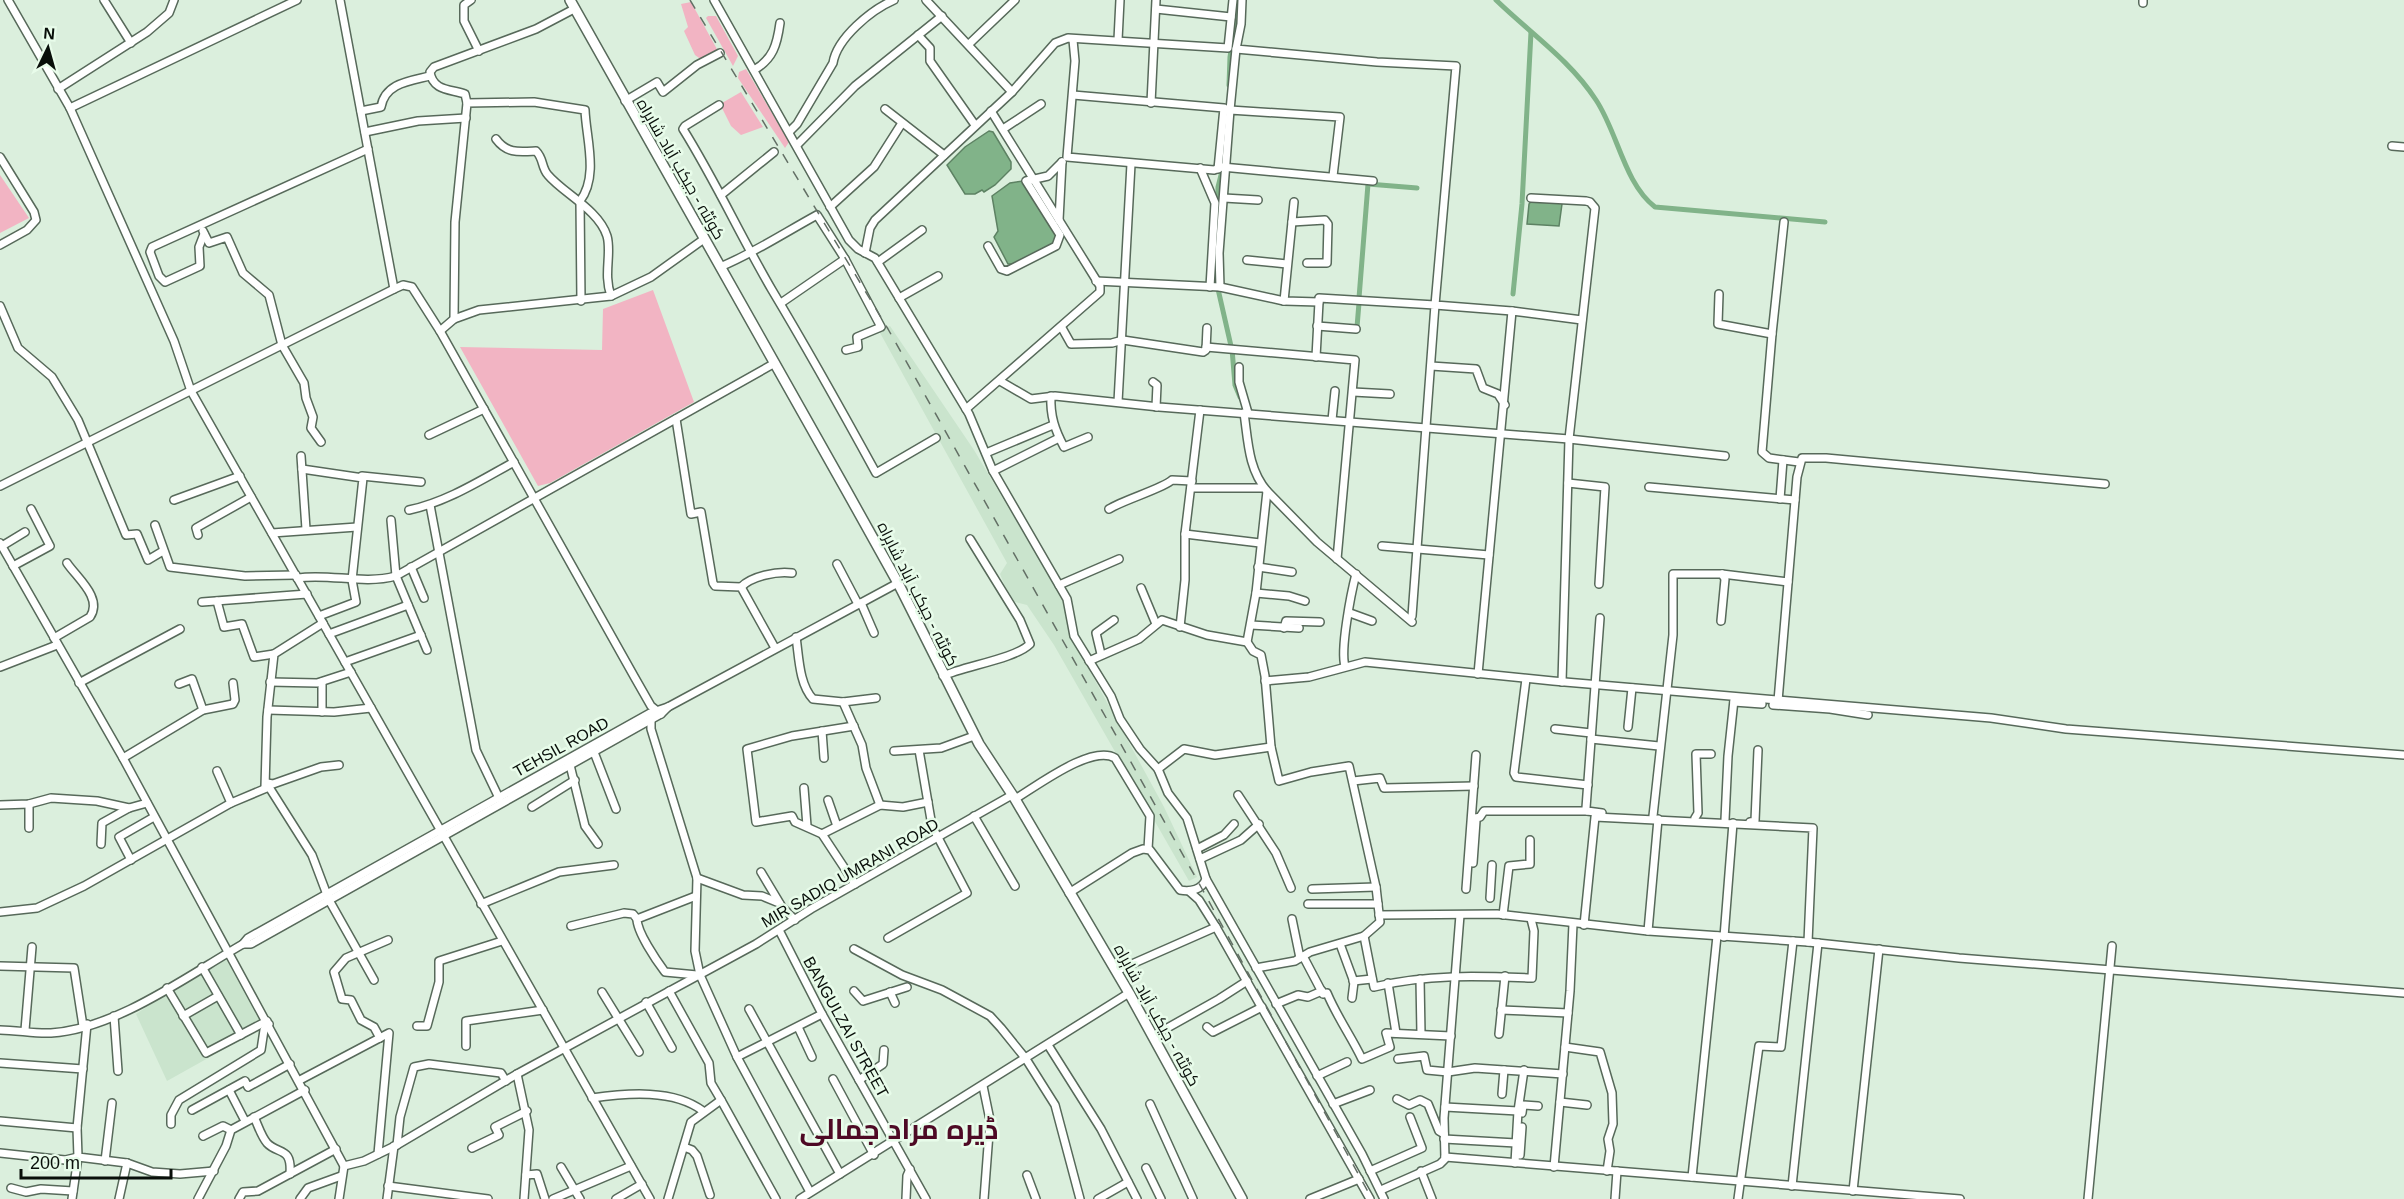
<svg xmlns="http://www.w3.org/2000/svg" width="2404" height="1199" viewBox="0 0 2404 1199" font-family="Arial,Cairo,sans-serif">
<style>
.built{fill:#cae4cd}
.green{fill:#f2b4c3}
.water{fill:#81b389;stroke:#5d8263;stroke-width:1.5}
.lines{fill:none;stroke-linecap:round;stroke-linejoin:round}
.canal{stroke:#81b389;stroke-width:5}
.minor-casing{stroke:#57695a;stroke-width:10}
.highway-casing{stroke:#57695a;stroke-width:12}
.minor{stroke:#fff;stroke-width:7}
.highway{stroke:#fff;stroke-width:9}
.rail{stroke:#636f65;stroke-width:1.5;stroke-dasharray:10 10;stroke-linecap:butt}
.labels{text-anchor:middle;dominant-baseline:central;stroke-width:5;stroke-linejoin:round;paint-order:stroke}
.street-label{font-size:16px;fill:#090f0a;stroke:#e8fcea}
.town-label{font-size:28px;font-weight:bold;fill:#4e0a25;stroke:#e8fcea}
</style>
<rect width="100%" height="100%" fill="#dbefdd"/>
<g class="built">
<path d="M890 326 974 450 1064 601 1073 640 1164 807 1197 877 1189 881 1054 645 1027 605 1011 601 1000 574 1007 563 879 331Z"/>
<path d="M230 952 269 1024 167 1081 136 1014Z"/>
</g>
<g class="green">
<path d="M691 2 718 51 702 60 695 55 684 31 688 27 681 4Z"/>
<path d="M708 16H716L738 56 733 66 706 18Z"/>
<path d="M746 69 789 142 785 148 738 78 739 72Z"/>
<path d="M741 92 763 127 741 135 731 126 721 106 722 103Z"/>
<path d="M0 175 29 218 0 233Z"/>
<path d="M653 290 694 402 550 483 538 486 460 347 602 350 603 309Z"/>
</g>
<g class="water">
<path d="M989 131 993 132 1011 162V169L995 185 984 192 982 190 975 194H965L947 165 965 147Z"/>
<path d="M1023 181 1058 236C1053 249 1023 265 1008 264L994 237 998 231 992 196 1010 183Z"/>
<path d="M1532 200 1560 201 1562 204 1559 226 1527 224 1529 204Z"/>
</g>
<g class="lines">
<g class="canal">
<path d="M1496 0C1530 33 1570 60 1596 100 1618 133 1624 183 1655 207L1825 222"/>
<path d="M1229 85 1230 57 1238 4"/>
<path d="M1217 241 1218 187 1222 171"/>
<path d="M1218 289 1231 346"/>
<path d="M1513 294 1522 204 1531 32"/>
<path d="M1359 298 1368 184 1417 188"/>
<path d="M1357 327 1359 303"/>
<path d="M1232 349 1235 385 1240 397"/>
</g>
<g class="minor-casing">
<g id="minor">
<path d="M8 0 70 108 174 341 191 391 650 1199"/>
<path d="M104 0 131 43"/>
<path d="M340 0 394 289"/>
<path d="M471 0 464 5V21L479 51"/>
<path d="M714 0 849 240 858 249 875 258 969 414 993 471 1067 599 1074 636 1111 696 1120 719 1140 749 1158 769 1168 793 1187 818 1206 879C1202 890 1190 892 1180 890L1150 850 1143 849 1132 853 1069 893"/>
<path d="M926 0 1012 92"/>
<path d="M1242 0 1241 24 1236 49 1377 62 1456 66 1435 305 1512 311 1582 320"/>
<path d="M2143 3V0"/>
<path d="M1156 9 1231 17"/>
<path d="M918 35 930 48V61L975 125"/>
<path d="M1073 40 1075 61 1067 157 1214 170 1222 167 1373 181"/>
<path d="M1118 40 1120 0"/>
<path d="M969 44 1015 0"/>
<path d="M754 70C773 59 777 45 780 23"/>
<path d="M58 89 147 32 169 13 174 0"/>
<path d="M1073 95 1224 108 1218 169"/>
<path d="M625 101 657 82 663 92 697 65 720 53"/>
<path d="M467 103 465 94C450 89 433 91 430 72L434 67 536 29 574 9"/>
<path d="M1151 103 1156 0"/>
<path d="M719 105 685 126 683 129C716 182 741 237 772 290 808 350 842 411 876 473L936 438"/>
<path d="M70 108 297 0"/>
<path d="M885 109 944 155"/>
<path d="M1230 110 1236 49"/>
<path d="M361 111 381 107C385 83 410 81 430 76"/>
<path d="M1003 129 1041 104"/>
<path d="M790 131 797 124 833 63C837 38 871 10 894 0"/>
<path d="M365 132 418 121 466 118"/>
<path d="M496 139C507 154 519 152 536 151 544 159 541 167 548 175 563 193 599 210 607 236 612 253 603 274 611 296L651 277 704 239"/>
<path d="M797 145 855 86 942 16"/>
<path d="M2392 146 2404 147"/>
<path d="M0 157 34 212 36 220 27 230 0 245"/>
<path d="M1200 168 1215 203 1210 287"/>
<path d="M721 195 774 152"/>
<path d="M1224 198 1258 200"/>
<path d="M1531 198 1586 201 1590 202 1595 208 1569 439 1562 682"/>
<path d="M830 207 874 167 902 123"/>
<path d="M1059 220 1062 162"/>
<path d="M1292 222 1325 220 1328 224 1327 263H1307"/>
<path d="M203 231 209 243 227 237 243 273 269 295 282 345 304 383 306 398 313 417 311 428 321 442"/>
<path d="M204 234 199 247 200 266 165 282 159 276 150 252 152 247 368 149"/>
<path d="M988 246 1001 269 1007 271 1056 246 1060 235 1026 181 1048 176 1062 162"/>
<path d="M865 253 870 228 875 220 1012 92 1055 43 1068 38 1228 48 1233 0"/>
<path d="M1247 260 1287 264"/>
<path d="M878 262 922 230"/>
<path d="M720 267C754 253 784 233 817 215L845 259 881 327 857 337 858 347 846 350"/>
<path d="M1096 281 1220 287 1284 301 1319 302V298L1435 305 1412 616"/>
<path d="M1220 287 1219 253 1230 110 1340 117 1333 176"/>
<path d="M1719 294 1718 324 1772 334 1762 452 1769 458 1799 462"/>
<path d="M899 298 938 276"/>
<path d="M1284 301 1294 202"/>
<path d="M781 303 845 259"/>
<path d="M0 306 18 348 52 377 78 420 126 535 137 534 148 560 163 551"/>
<path d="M454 319 479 310 611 296"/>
<path d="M1317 326 1356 329"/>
<path d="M1062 328 1071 344 1112 343 1123 340 1203 352 1206 350 1207 328"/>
<path d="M440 331 454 319 455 222 467 103 534 102 585 110C586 138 599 176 580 201L581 301"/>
<path d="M1772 334 1784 222"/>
<path d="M1206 347 1355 360 1337 559"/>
<path d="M1316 357 1319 302"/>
<path d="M1431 366 1476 369 1483 388 1498 394 1505 405"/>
<path d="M1239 367V382L1248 413"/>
<path d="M1000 381 1031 399 1055 396 1159 407 1569 439 1725 456"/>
<path d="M1153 382 1157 385 1156 407"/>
<path d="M1353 392 1390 394"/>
<path d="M1051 396C1050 416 1055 430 1064 447L1088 437"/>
<path d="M1118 402 1131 164"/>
<path d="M966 409 1100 292V286L991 111"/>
<path d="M1244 413C1248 440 1248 469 1267 491L1256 593 1247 642"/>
<path d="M676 419 691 514 701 512 713 583 715 586 741 587 775 648"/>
<path d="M1332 420 1335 391"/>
<path d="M429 435 484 409"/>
<path d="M986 453 1053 425"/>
<path d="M301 456 306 529"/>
<path d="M302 469 363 478 352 580 356 602 319 616"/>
<path d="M993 471 1059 438"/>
<path d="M362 476 421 482"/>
<path d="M1568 483 1605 487 1599 584"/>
<path d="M0 486 394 289 403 285 412 287 440 331 635 678 651 706 661 714"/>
<path d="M1649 487 1795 500"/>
<path d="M1191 488H1263"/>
<path d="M1267 491 1317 542 1412 622"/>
<path d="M1780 499 1783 460"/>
<path d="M174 500 240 476"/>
<path d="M430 505 476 750 499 798"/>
<path d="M1109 509C1123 500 1164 488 1172 480L1192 481"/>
<path d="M409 510C447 502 481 480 514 462"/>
<path d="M391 520 396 576 427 650"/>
<path d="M155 525 170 567 245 576 296 575"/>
<path d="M272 533 357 527"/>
<path d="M1185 534 1260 543"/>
<path d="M198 535 196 528 251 497"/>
<path d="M0 543 123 758 344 1166"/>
<path d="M2 546 25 532"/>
<path d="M1382 546 1489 555"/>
<path d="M837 564 858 604"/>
<path d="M13 566 50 546 31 509"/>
<path d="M411 567 424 598"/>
<path d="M1258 567 1292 572"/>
<path d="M297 578C331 573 362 585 396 576L775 363"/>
<path d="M1059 585 1119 559"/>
<path d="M741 587C752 576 777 571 792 573"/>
<path d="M1141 588 1156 624"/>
<path d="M1256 593 1289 596 1305 601"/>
<path d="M217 601 224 627 242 624 254 657 274 654"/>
<path d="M202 602 307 594"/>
<path d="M861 603 874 633"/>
<path d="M1350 613 1372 621"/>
<path d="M1600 618 1586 808 1587 811 1602 813"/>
<path d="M1721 621 1725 579 1722 574"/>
<path d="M1251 625 1299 628"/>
<path d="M1180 627 1185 580V534L1200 410"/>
<path d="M1284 628 1286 621 1320 622"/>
<path d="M329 634 408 605"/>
<path d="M796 637C799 657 799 684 813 699L843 702 876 698"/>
<path d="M54 638 90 617C103 598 77 578 67 563"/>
<path d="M1101 654 1096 633 1114 620"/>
<path d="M1089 661 1139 639 1162 620 1207 635 1247 642 1253 651 1261 655 1265 676 1271 747 1215 755 1184 749 1158 769"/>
<path d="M345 662 421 635"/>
<path d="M1345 666C1340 650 1351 593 1356 574"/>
<path d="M0 667 57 645"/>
<path d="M1478 674 1512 311"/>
<path d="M943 676C964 666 1015 659 1030 644L1020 620 970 539"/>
<path d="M1526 679 1514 773 1516 777 1588 785"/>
<path d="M1265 681 1309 677 1365 662 1553 681 1991 718 2066 729 2404 755"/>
<path d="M270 682 317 683 351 672"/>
<path d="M79 683 180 629"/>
<path d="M179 684 192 679 203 710"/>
<path d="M1778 701 1797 477 1802 458H1826L2105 484"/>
<path d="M843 702 862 745 866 768 880 805"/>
<path d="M1734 702 1762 704"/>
<path d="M1773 705 1830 709 1868 715"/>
<path d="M268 710 334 712 371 708"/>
<path d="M322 712V682"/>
<path d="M651 717V729L697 878 695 951 700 975 737 1057 810 1192"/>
<path d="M854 726 792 736 747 749 756 822 792 816 795 822 822 834 855 884"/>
<path d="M1628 727 1632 688"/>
<path d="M1555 729 1591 733"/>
<path d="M822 731 824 758"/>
<path d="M1591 739 1659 746"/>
<path d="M592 747 616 809"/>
<path d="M894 751 941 748 974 736"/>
<path d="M123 758 203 710 233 704 235 700 233 683"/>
<path d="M569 761 585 826 598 844"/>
<path d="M217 771 231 803"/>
<path d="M1353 781 1380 778 1384 788 1474 786"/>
<path d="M267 783 273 784 321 767 339 765"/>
<path d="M265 787 267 717 274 654 323 623"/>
<path d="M804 788 807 826"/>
<path d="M1238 795 1276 853 1291 888"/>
<path d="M1015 799C1037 786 1092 744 1115 758L1150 816 1148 849"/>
<path d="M828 800 837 826"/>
<path d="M0 805 29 804 51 798 97 801 129 808"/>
<path d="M532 807 575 780"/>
<path d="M974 816 1015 886"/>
<path d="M1653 816 1673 635V574H1722L1788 582"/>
<path d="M1695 818 1698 813 1696 754H1711"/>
<path d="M1472 819 1480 817 1484 811H1587"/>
<path d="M1725 820 1728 756 1734 700"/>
<path d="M1750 822 1755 821 1758 750"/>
<path d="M29 828V804"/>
<path d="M822 834 880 805 903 807 928 802"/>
<path d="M101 844 102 823 129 808 147 803"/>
<path d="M1197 849 1224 835 1234 824"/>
<path d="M1200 859 1241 840 1259 824"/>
<path d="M131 860 119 837 154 817"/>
<path d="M1473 863 1476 821 1474 818"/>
<path d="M761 872 782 907 795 920"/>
<path d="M697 878 743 895 762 896 779 903"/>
<path d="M1206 879 1362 1154 1384 1199"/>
<path d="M1312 889 1376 887"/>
<path d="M1466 889 1476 755"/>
<path d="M1190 892 1199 900 1216 927 1370 1199"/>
<path d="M696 896 637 919C637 932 656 960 665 972L697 975"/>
<path d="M1490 898 1492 865"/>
<path d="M481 904 559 872 614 865"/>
<path d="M1308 904H1378"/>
<path d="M0 912 37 908 84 886 231 803 269 787 312 855 329 900 374 980"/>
<path d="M1379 915 1497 914 1648 931 1808 942 1959 958 2404 993"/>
<path d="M1503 915 1509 866 1530 864V840"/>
<path d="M1292 919 1300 958"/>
<path d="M1584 925 1595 817 1813 828 1808 942"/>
<path d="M571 926 624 913 633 914 637 919"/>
<path d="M779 930 822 1014 926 1199"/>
<path d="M1648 931 1658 819"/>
<path d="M1364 936 1374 987C1426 974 1479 976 1532 978L1534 931 1531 919"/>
<path d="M1724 937 1733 823"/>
<path d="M888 938 967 893 932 826 919 750"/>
<path d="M243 944 248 938 650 713 668 707 898 583"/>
<path d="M1340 944 1354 982 1352 998"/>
<path d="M854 949 902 975 942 990 990 1016 1001 1028 1026 1059 1055 1105 1080 1199"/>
<path d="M1303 956 1323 994 1327 993C1337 1017 1351 1036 1362 1059L1390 1047 1386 1033 1451 1036"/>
<path d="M0 966 74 968 83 1026"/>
<path d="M202 967 241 1035"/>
<path d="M1256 968 1295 961 1310 952 1364 936 1380 922 1376 887 1349 766 1311 772 1279 781 1271 747"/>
<path d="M1116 971 1216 927"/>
<path d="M1420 979 1421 1034"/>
<path d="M1353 981 1372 979"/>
<path d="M1388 983 1396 1033"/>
<path d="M167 988 206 1053 267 1021"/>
<path d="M669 991 709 1063 711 1083 721 1100"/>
<path d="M854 991 863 1001 907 987"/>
<path d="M602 992 639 1052"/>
<path d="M890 992 895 1003"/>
<path d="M646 1002 672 1048"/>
<path d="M1276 1004 1298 995 1308 997 1322 991"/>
<path d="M749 1009 840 1174"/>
<path d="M1501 1010 1568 1013"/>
<path d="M114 1016 118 1071"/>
<path d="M183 1016 218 996"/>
<path d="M87 1024 77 1128 78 1157 127 1163 152 1172 180 1174 214 1171"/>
<path d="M417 1026H427L439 982V961L502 941"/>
<path d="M798 1027 812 1057"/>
<path d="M1207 1027 1213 1032 1262 1007"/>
<path d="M0 1030C17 1030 35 1034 51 1033 116 1029 187 976 243 944H251L661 714 668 707"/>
<path d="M25 1030 32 947"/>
<path d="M1499 1034 1505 976"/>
<path d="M1153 1036 1219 999 1247 981"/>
<path d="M380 1038 374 1027 361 1020 351 1000 342 999 334 972 346 958 388 940"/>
<path d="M1048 1045 1101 1129 1137 1199"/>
<path d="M466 1046V1021L543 1010"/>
<path d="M1565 1047 1600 1052 1612 1093 1613 1124 1608 1139 1610 1151 1607 1171"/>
<path d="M737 1057 822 1014"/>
<path d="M1398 1059 1424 1056 1427 1070 1448 1072 1475 1068 1563 1074"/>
<path d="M0 1063 83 1069"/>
<path d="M517 1074 529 1130 524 1199"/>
<path d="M1317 1076 1347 1062"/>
<path d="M833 1079 874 1155"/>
<path d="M300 1080 389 1033 378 1154"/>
<path d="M859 1080 883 1064 884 1050"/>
<path d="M983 1086 990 1120 984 1199"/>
<path d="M229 1090 245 1121"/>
<path d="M1502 1094 1504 1070"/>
<path d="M592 1098C627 1093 674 1089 703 1111"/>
<path d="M1397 1099 1409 1105 1420 1100 1428 1104 1439 1131 1444 1134"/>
<path d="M1560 1102 1587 1105"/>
<path d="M1150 1104 1193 1199"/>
<path d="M1333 1104 1370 1090"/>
<path d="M1445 1107 1518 1111"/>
<path d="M192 1110 245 1081 248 1087 290 1064"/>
<path d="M1522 1113 1523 1105 1538 1106"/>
<path d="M254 1117C258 1125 261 1136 267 1143 278 1155 292 1146 290 1174"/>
<path d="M0 1121 77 1128"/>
<path d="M171 1124V1115L179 1100 261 1050 264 1030 269 1024"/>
<path d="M203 1136 223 1126 231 1130"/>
<path d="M1444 1139 1516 1143"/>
<path d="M397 1145 400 1117 414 1067 429 1064 501 1073 506 1081"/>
<path d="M684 1147 692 1150 697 1156 710 1195"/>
<path d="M472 1148 499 1135 495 1127 527 1111"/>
<path d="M0 1153 65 1160 78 1157 72 1199"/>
<path d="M1520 1155 1522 1127"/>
<path d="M1445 1157 1960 1199"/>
<path d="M105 1161 112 1103"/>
<path d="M1515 1163 1518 1111 1524 1070"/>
<path d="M561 1167 580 1199"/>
<path d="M1554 1167 1570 991 1573 924"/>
<path d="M1146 1168 1161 1199"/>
<path d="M1370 1171 1422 1148 1410 1117"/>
<path d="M1421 1171 1432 1199"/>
<path d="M526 1175 537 1174 545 1199"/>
<path d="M1027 1175 1036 1199"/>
<path d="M1692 1177 1717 936"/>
<path d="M388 1186 488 1199"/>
<path d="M1792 1186 1818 943"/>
<path d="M11 1188 26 1192 41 1189 73 1191"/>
<path d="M1381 1190 1440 1164 1445 1159 1444 1118 1460 915"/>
<path d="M1853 1191 1879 949"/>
<path d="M119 1199 127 1163"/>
<path d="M198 1199 226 1146 231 1130 305 1090"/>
<path d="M239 1199 243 1192 258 1191 336 1149"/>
<path d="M300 1199 308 1188 341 1176"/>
<path d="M339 1199 344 1166 364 1161 397 1145 517 1074 756 944 811 909 1012 795"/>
<path d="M387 1199 394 1146"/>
<path d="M553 1199 631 1166"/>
<path d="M616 1199 642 1184"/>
<path d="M668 1199 691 1122 721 1100 776 1199"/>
<path d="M800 1199 1129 993"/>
<path d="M906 1199 907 1176 910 1169"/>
<path d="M1098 1199 1128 1182"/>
<path d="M1310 1199 1359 1179"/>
<path d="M1615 1199 1617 1171"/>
<path d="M1738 1199 1759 1046 1781 1047 1793 941"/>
<path d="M2088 1199 2112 946"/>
</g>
</g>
<g class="highway-casing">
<path id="highway" d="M570 0 845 488 898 583 979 744 1015 799 1129 993 1242 1199"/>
</g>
<use href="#minor" class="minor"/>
<use href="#highway" class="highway"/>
<path class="rail" d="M690 0 888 329 1201 887 1372 1199"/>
</g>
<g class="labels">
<g class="street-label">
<text transform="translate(681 169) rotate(60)">کوئٹہ - جیکب آباد شاہراہ</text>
<text transform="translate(918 594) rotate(63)">کوئٹہ - جیکب آباد شاہراہ</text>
<text transform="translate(561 747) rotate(-29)">TEHSIL ROAD</text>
<text transform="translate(850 873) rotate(-30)">MIR SADIQ UMRANI ROAD</text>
<text transform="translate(1157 1015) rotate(61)">کوئٹہ - جیکب آباد شاہراہ</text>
<text transform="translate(846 1027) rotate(61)">BANGULZAI STREET</text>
</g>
<g class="town-label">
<text x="899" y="1129">ڈیرہ مراد جمالی</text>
</g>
</g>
<g transform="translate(48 48) rotate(5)" stroke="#e8fcea" stroke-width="4.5" paint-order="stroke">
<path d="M0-4.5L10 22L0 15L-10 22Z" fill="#090f0a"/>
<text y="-9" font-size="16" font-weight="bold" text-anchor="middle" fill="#090f0a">N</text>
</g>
<path d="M21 1169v9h150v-9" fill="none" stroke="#090f0a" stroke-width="3"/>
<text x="30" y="1169" font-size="18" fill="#090f0a" stroke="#e8fcea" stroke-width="4.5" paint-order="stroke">200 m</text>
</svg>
